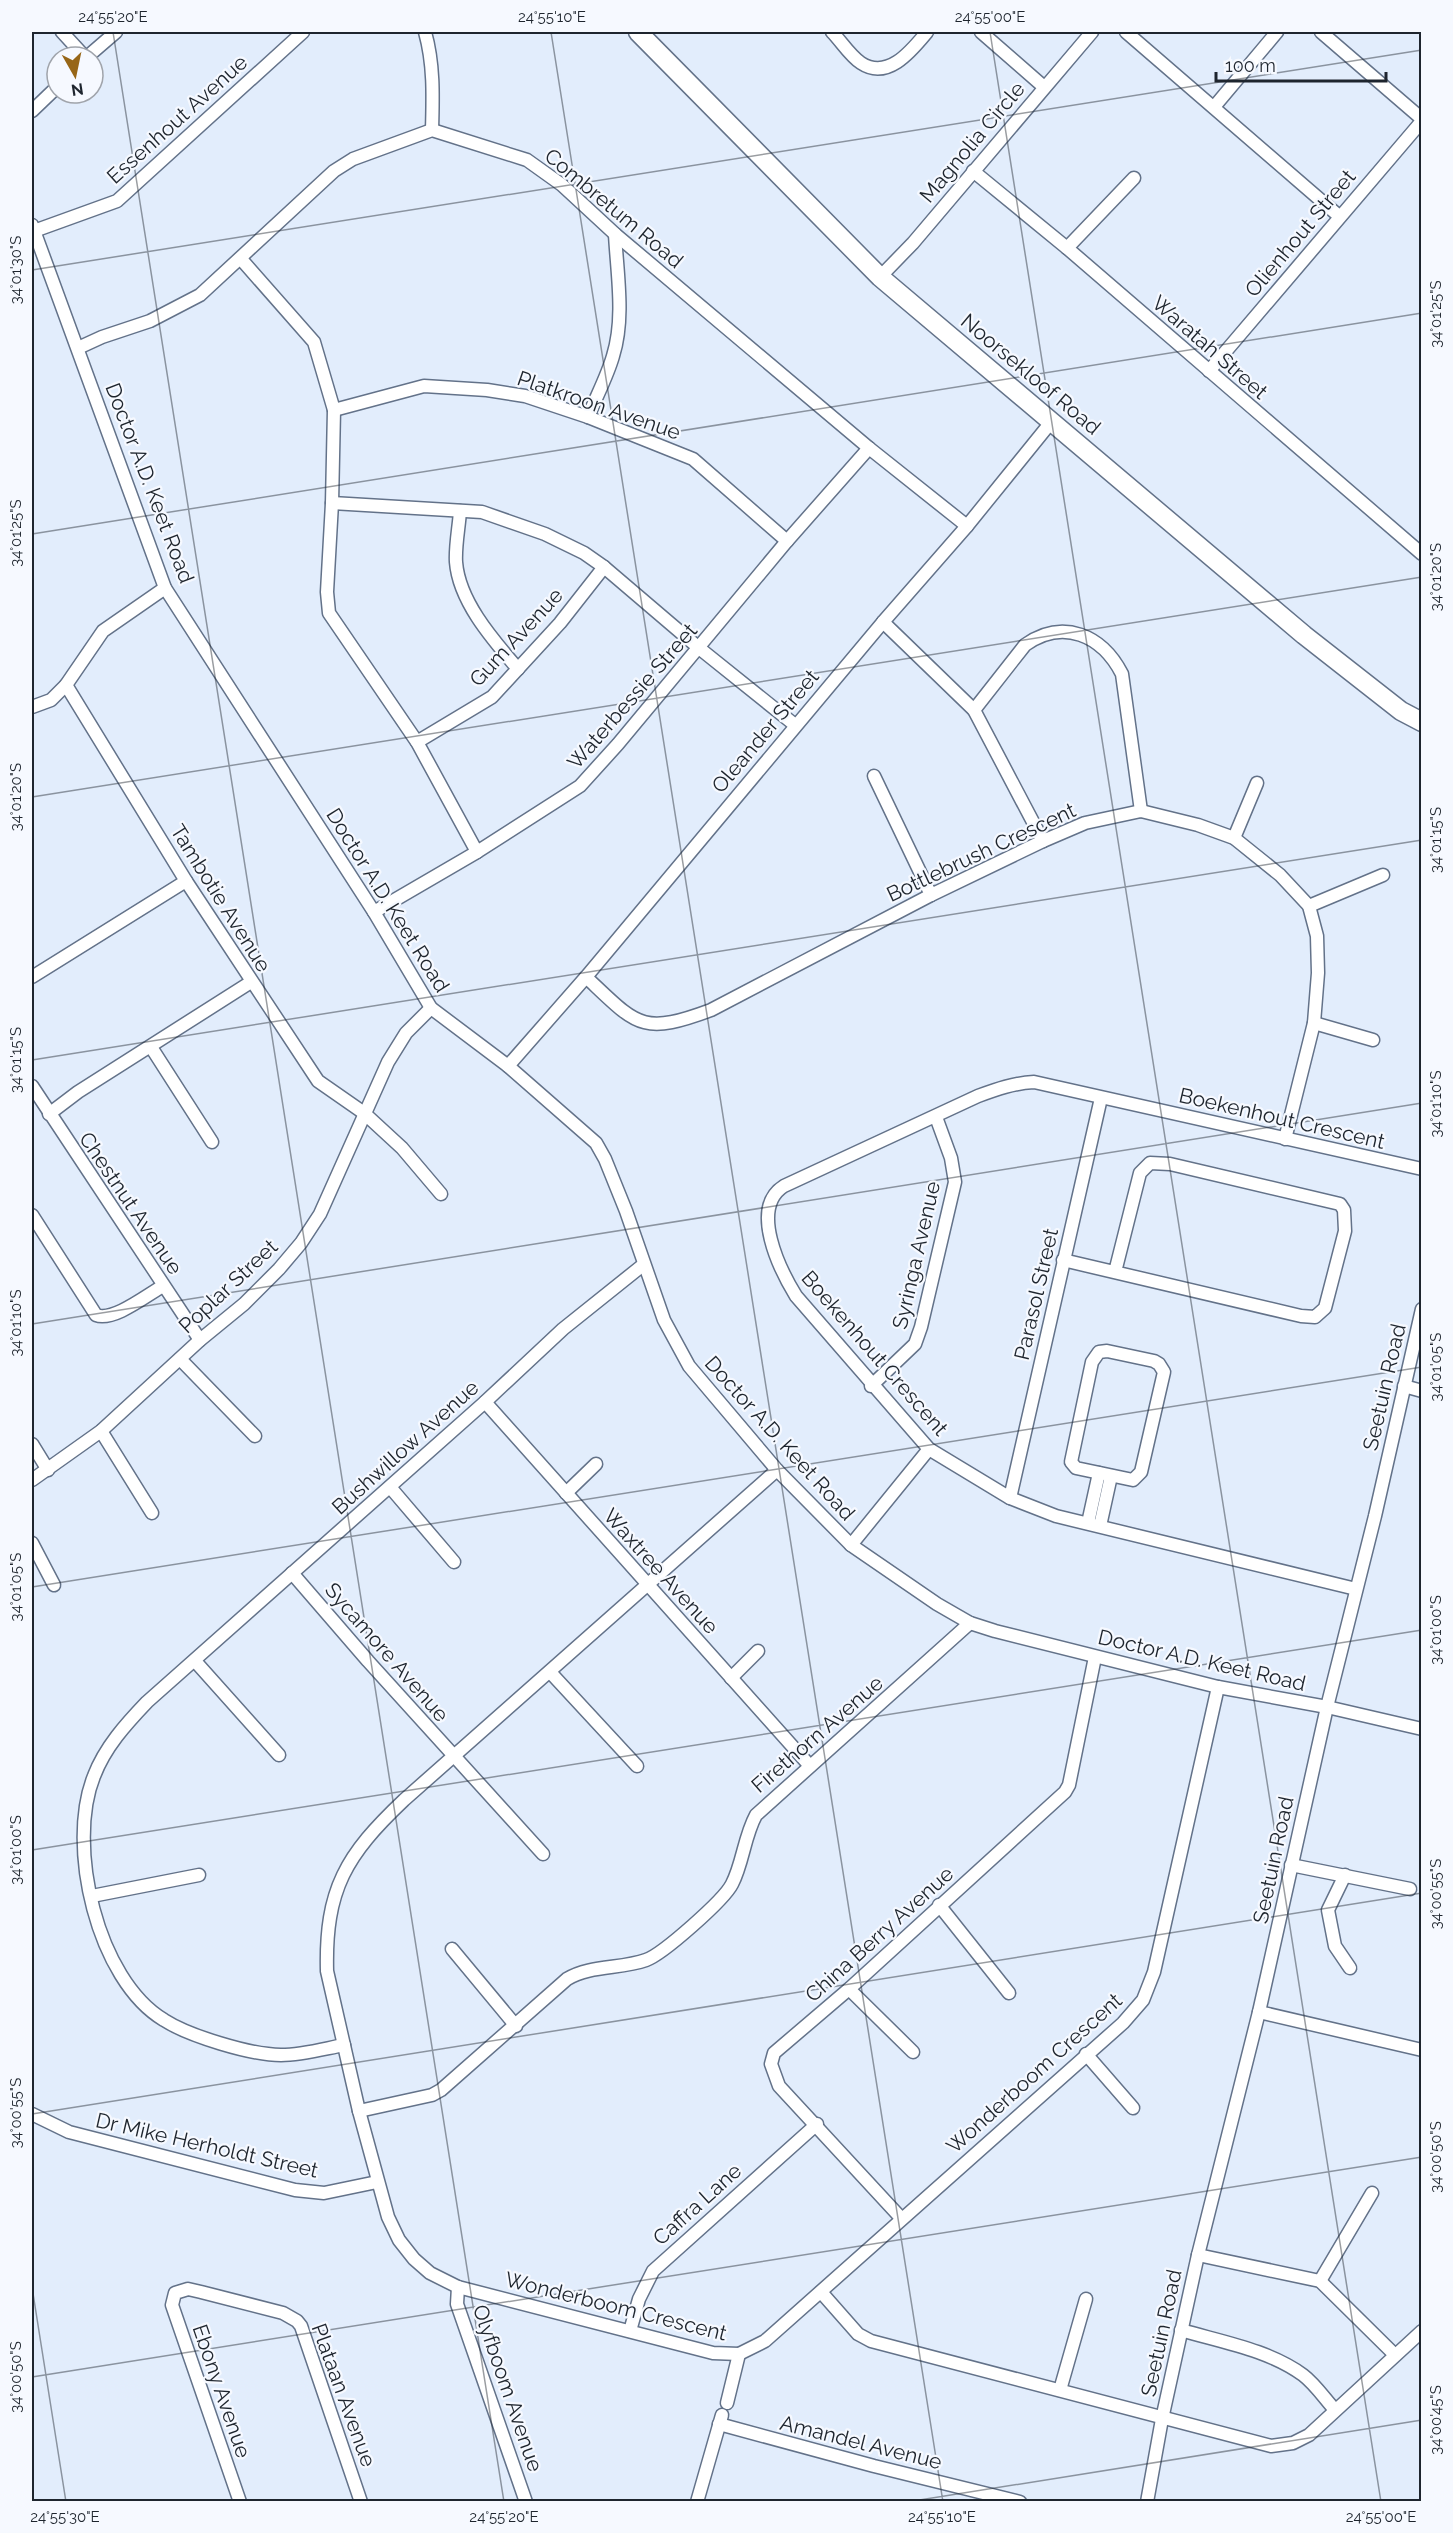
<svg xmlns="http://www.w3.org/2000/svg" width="1453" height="2533" viewBox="0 0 1453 2533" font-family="Raleway,sans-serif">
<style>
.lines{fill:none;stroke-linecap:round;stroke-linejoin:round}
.street-casing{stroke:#637289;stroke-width:15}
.secondary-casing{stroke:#637289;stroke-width:21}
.street{stroke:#fff;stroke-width:12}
.secondary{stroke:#fff;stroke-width:18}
.ticks{fill:none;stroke:#1e252e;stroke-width:1.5;stroke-opacity:0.45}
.labels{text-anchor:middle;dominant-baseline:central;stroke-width:4.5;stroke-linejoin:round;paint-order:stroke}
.street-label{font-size:21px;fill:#1e252e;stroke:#f6f9ff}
.neatline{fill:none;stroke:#1e252e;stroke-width:2}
.ticks-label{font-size:15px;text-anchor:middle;fill:#1e252e}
</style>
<rect width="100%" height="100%" fill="#e2edfc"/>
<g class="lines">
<g class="street-casing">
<g id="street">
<path d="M62 32 85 57"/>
<path d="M425 32C434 64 433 96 432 130"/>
<path d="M832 32C841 41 850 56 861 63 888 81 912 50 927 32"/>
<path d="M981 32 1044 87"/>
<path d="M1126 32 1339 216"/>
<path d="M1321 32 1422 119"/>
<path d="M87 57 116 32"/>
<path d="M1214 107 1277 32"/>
<path d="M32 111 57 87"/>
<path d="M973 171 1067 248 1422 554"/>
<path d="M32 225 165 588 374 912 431 1008 508 1066 596 1143 605 1159 626 1211 664 1320 689 1366 777 1470 851 1545 937 1604 970 1623 995 1631 1218 1687 1327 1707 1422 1729"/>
<path d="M34 231 117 201 303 32"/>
<path d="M1067 248 1134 178"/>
<path d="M241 259 314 342 334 410 332 503 327 592 329 613 417 742 477 852"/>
<path d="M880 277 913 243 1092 32"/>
<path d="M78 348 102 337 150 321 200 295 334 171 353 159 432 130 527 160 562 185 615 234 869 448 967 526"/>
<path d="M1209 371 1422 121"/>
<path d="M334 410 424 386 487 390 525 396 588 417 693 459 787 541"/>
<path d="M588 417C596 397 607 377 613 356 625 318 617 273 615 234"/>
<path d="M332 503 482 512 545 534 584 553 604 567 699 648 795 725"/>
<path d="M460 511C459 527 455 546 456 562 459 602 494 641 518 669"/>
<path d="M883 622 974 710 1043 841"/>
<path d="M66 685 186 881 318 1081 364 1113 402 1148 441 1194"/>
<path d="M32 707 51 700 66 685 103 631 165 588"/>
<path d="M974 710 1025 645C1063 618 1102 635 1122 674L1141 811"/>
<path d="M417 742 492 697 560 623 604 567"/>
<path d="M874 776 931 895"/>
<path d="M1234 838 1257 783"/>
<path d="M1309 906 1383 875"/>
<path d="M374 912 477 852 580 786 618 744 787 541 869 448"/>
<path d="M32 977 186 881"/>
<path d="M586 977C637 1025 641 1036 711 1010L931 895 1043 841 1085 823 1141 811 1198 825 1234 838 1280 875 1309 906 1317 936 1318 973 1314 1023 1285 1139"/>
<path d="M1314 1023 1373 1040"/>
<path d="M151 1047 212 1142"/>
<path d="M508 1066 586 977 883 622 967 526 1052 421"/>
<path d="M32 1086 200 1340"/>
<path d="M49 1114 78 1092 251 982"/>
<path d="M32 1215 96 1315C113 1322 147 1295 163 1286"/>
<path d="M1063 1260 1301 1316 1315 1317 1325 1308 1345 1231 1344 1210 1340 1204 1170 1164 1150 1163 1140 1173 1115 1272"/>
<path d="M1107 1351 1154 1361 1159 1364 1164 1372 1141 1472 1133 1480 1076 1468 1071 1462 1092 1362 1099 1352Z"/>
<path d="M180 1359 255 1436"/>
<path d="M871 1386 915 1344 921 1327 955 1182 951 1158 936 1117"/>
<path d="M1404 1386 1422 1391"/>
<path d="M485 1402 810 1766"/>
<path d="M101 1431 152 1513"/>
<path d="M32 1444 48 1470"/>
<path d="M777 1470 404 1800C346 1855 325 1889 327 1971L359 2111 388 2217 399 2240 414 2259 430 2273 458 2287 713 2353 739 2354 765 2341 1123 2023 1143 2000 1154 1972 1218 1687"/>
<path d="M32 1480 101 1431 200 1340 244 1304 279 1269 301 1243 320 1214 388 1062 406 1033 431 1008"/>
<path d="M390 1487 454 1562"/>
<path d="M566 1493 596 1464"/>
<path d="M1010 1498 1101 1098"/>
<path d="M1088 1523 1099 1473"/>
<path d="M1100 1526 1111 1476"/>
<path d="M32 1543 54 1585"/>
<path d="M851 1545 929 1449"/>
<path d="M292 1573 368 1661 543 1854"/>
<path d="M1356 1589 1056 1516 1010 1498 929 1449 796 1296C780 1270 749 1208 784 1186L978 1096C997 1089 1014 1083 1034 1082L1422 1169"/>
<path d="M195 1661 279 1755"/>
<path d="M550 1672 637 1766"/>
<path d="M731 1678 758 1651"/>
<path d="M1291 1865 1410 1889"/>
<path d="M1345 1875 1328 1910 1335 1946 1350 1968"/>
<path d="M92 1896 199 1875"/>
<path d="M939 1905 1009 1993"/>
<path d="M452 1949 516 2026"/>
<path d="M849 1989 913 2052"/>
<path d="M1259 2012 1422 2050"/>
<path d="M344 2045C323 2049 302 2055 281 2055 251 2055 189 2036 164 2020 97 1980 66 1845 94 1776 105 1747 126 1724 147 1702L485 1402 563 1329 643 1265"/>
<path d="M1086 2054 1133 2108"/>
<path d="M359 2111 432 2095 441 2090 567 1979C590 1965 621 1969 646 1960 663 1954 724 1900 732 1884 743 1863 744 1837 756 1815L970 1623"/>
<path d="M32 2114 69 2132 295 2190 324 2193 377 2182"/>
<path d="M901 2218 779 2086 771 2064 774 2053 849 1989 1065 1792 1069 1785 1095 1657"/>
<path d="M1198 2255 1320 2281 1395 2355"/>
<path d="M1320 2281 1372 2193"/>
<path d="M458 2287 457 2304 526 2502"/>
<path d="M821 2292 858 2334 871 2341 1271 2446 1293 2443 1309 2435 1422 2331"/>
<path d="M1181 2330C1222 2342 1269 2350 1303 2375 1315 2384 1325 2399 1335 2410"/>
<path d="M630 2331 639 2299 653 2271 817 2124"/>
<path d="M1060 2390 1086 2299"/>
<path d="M727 2403 739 2354"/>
<path d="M719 2424 874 2466 1020 2502"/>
<path d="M240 2502 172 2305 175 2293 188 2289 201 2292 283 2313 297 2321 301 2326 361 2502"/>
<path d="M697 2502 722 2415"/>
<path d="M1147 2502 1162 2419 1198 2255 1259 2012 1327 1707 1375 1516 1422 1309"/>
</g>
</g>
<g class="secondary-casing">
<path id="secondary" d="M638 32 880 277 1304 635 1401 711 1422 722"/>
</g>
<use href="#street" class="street"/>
<use href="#secondary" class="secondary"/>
</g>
<path class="ticks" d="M113 32 504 2502M551 32 943 2502M990 32 1381 2502M32 270 1422 50M32 534 1422 313M32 797 1422 577M32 1060 1422 840M32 1324 1422 1103M32 1587 1422 1367M32 1850 1422 1630M32 2114 1422 1893M32 2287 66 2502M32 2377 1422 2157M907 2502 1422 2420"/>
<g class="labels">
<g class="street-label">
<text transform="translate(177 119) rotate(-42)">Essenhout Avenue</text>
<text transform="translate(972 142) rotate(-50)">Magnolia Circle</text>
<text transform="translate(614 208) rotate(40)">Combretum Road</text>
<text transform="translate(1300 233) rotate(-50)">Olienhout Street</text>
<text transform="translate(1210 347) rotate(41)">Waratah Street</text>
<text transform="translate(1031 374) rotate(40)">Noorsekloof Road</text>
<text transform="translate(599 405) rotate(19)">Platkroon Avenue</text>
<text transform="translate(150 483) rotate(69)">Doctor A.D. Keet Road</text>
<text transform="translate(516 637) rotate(-47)">Gum Avenue</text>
<text transform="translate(632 696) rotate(-49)">Waterbessie Street</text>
<text transform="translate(765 731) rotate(-50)">Oleander Street</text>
<text transform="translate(981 852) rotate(-25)">Bottlebrush Crescent</text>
<text transform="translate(221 898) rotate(58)">Tambotie Avenue</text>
<text transform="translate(388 900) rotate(58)">Doctor A.D. Keet Road</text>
<text transform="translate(1282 1118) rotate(13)">Boekenhout Crescent</text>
<text transform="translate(131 1203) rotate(56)">Chestnut Avenue</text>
<text transform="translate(916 1255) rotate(-77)">Syringa Avenue</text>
<text transform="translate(228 1286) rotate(-43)">Poplar Street</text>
<text transform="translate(1036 1294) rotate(-77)">Parasol Street</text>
<text transform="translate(875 1353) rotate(49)">Boekenhout Crescent</text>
<text transform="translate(1384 1387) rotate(-77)">Seetuin Road</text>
<text transform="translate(780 1438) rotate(48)">Doctor A.D. Keet Road</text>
<text transform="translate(405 1447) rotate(-42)">Bushwillow Avenue</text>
<text transform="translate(661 1571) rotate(48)">Waxtree Avenue</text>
<text transform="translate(387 1652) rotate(49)">Sycamore Avenue</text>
<text transform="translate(1202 1660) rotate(13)">Doctor A.D. Keet Road</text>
<text transform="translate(817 1734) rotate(-41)">Firethorn Avenue</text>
<text transform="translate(1273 1860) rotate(-78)">Seetuin Road</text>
<text transform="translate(879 1934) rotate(-42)">China Berry Avenue</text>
<text transform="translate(1034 2073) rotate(-42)">Wonderboom Crescent</text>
<text transform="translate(207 2145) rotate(13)">Dr Mike Herholdt Street</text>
<text transform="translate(697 2204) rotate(-42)">Caffra Lane</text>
<text transform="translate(616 2306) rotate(14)">Wonderboom Crescent</text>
<text transform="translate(1161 2333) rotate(-78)">Seetuin Road</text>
<text transform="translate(508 2388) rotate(71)">Olyfboom Avenue</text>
<text transform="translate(222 2391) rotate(71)">Ebony Avenue</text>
<text transform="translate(344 2395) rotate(70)">Plataan Avenue</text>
<text transform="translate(861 2442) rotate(14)">Amandel Avenue</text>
</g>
</g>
<rect width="1453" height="2533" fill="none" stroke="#f6f9ff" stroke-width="66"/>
<g transform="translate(75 75) rotate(171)"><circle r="28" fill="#f6f9ff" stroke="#a0a4ab" stroke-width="1.5"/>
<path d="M0-4.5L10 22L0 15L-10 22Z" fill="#976617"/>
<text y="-9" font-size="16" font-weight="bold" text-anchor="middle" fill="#1e252e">N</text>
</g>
<path d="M1216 72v9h170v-9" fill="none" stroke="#1e252e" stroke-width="3"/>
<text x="1225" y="72" font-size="18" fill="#1e252e" stroke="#f6f9ff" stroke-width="4.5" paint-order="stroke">100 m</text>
<rect x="33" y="33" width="1387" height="2467" class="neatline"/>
<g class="ticks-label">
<text x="113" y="22">24°55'20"E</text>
<text x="552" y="22">24°55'10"E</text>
<text x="990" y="22">24°55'00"E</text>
<text transform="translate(16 270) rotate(-90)" y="5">34°01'30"S</text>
<text transform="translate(1436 314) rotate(-90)" y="5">34°01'25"S</text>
<text transform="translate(16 533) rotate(-90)" y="5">34°01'25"S</text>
<text transform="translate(1436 577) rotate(-90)" y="5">34°01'20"S</text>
<text transform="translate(16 797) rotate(-90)" y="5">34°01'20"S</text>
<text transform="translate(1436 840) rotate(-90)" y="5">34°01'15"S</text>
<text transform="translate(16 1060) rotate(-90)" y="5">34°01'15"S</text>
<text transform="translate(1436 1104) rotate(-90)" y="5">34°01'10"S</text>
<text transform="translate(16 1323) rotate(-90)" y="5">34°01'10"S</text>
<text transform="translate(1436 1367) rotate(-90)" y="5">34°01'05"S</text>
<text transform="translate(16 1587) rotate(-90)" y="5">34°01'05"S</text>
<text transform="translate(1436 1630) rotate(-90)" y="5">34°01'00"S</text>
<text transform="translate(16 1850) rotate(-90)" y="5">34°01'00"S</text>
<text transform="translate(1436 1894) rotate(-90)" y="5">34°00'55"S</text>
<text transform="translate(16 2113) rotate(-90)" y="5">34°00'55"S</text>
<text transform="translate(1436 2157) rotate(-90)" y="5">34°00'50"S</text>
<text transform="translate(16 2377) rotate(-90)" y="5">34°00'50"S</text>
<text transform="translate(1436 2420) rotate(-90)" y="5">34°00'45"S</text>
<text x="65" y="2522">24°55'30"E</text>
<text x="504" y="2522">24°55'20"E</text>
<text x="942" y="2522">24°55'10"E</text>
<text x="1381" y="2522">24°55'00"E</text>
</g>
</svg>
